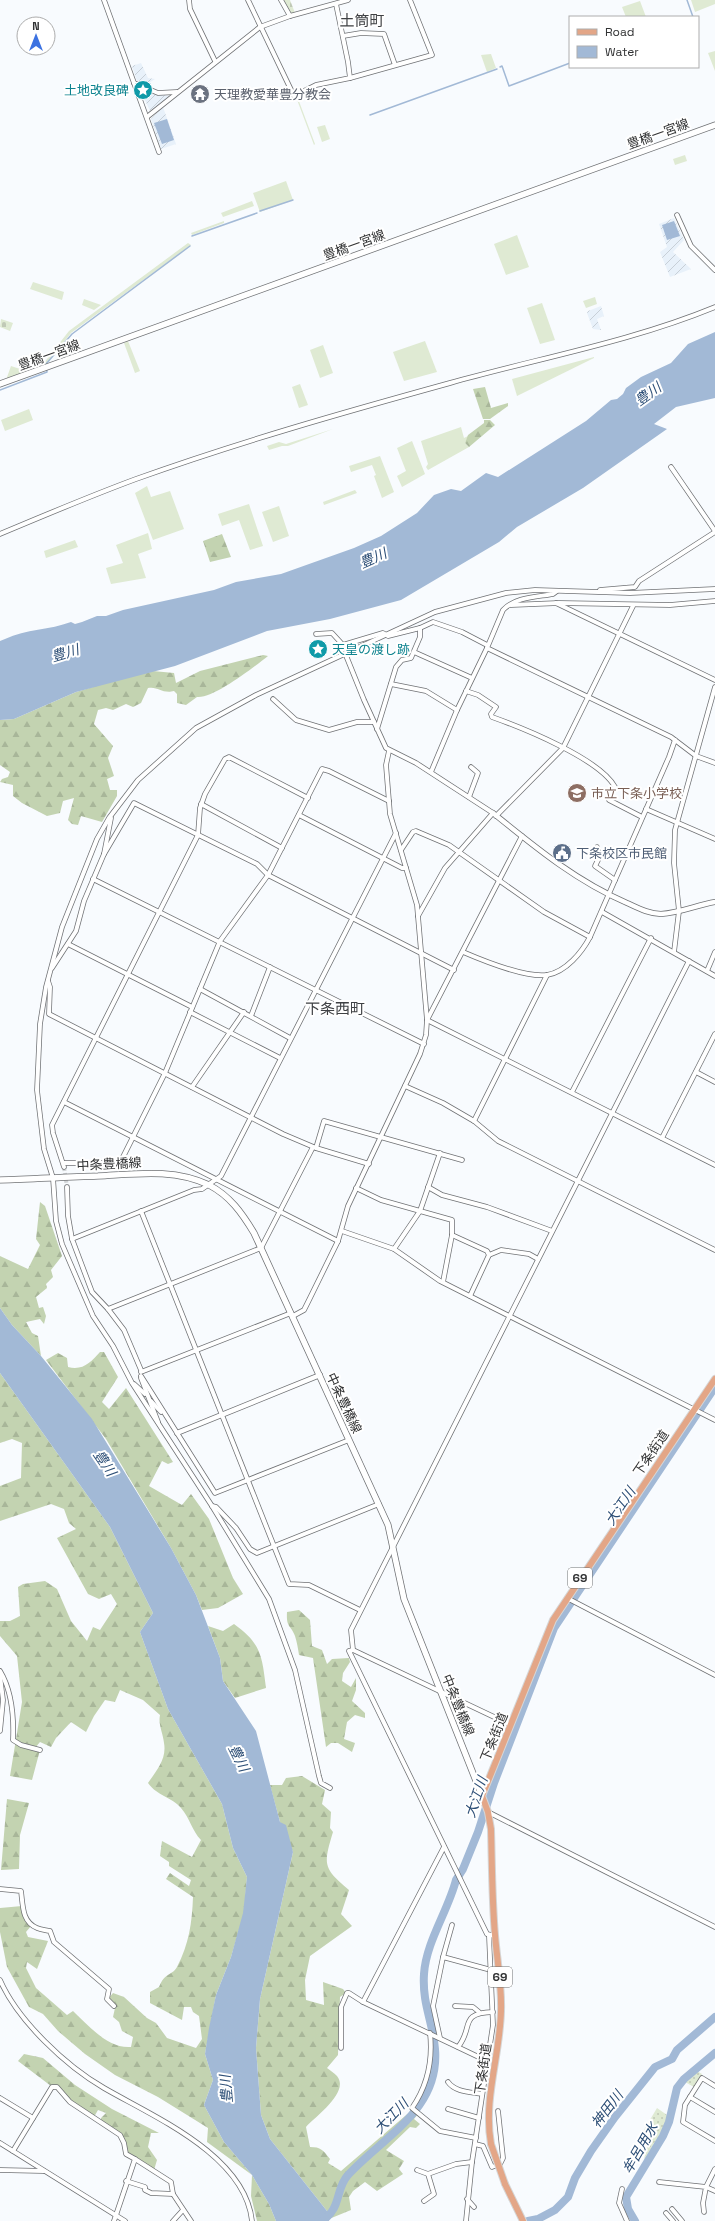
<svg xmlns="http://www.w3.org/2000/svg" width="715" height="2221" viewBox="0 0 715 2221" font-family="'Space Grotesk','Noto Sans JP',sans-serif">
<style>
.industrial{fill:url(#industrial-furrows)}
.grass{fill:#dfead3}
.forest{fill:url(#forest-firs)}
.cemetery{fill:url(#cemetery-stones)}
.park{fill:url(#park-dots)}
.water{fill:#a2b9d6}
.lines{fill:none;stroke-linecap:round;stroke-linejoin:round}
.stream{stroke:#a2b9d6;stroke-width:1.5}
.river{stroke:#a2b9d6;stroke-width:8}
.minor-tunnel{stroke:#d0d3d5;stroke-width:4;stroke-dasharray:4 2;stroke-linecap:butt}
.minor-casing{stroke:#707275;stroke-width:5.5}
.tertiary-casing{stroke:#707275;stroke-width:6}
.secondary-casing{stroke:#707275;stroke-width:7}
.primary-casing{stroke:#d6d6d6;stroke-width:8}
.minor{stroke:#fff;stroke-width:4}
.tertiary{stroke:#fff;stroke-width:4.5}
.secondary{stroke:#fff;stroke-width:5.5}
.primary{stroke:#e3a687;stroke-width:6}
.primary-bridge-casing{stroke:#d6d6d6;stroke-width:8;stroke-linecap:butt}
.primary-bridge{stroke:#e3a687;stroke-width:6}
.labels{text-anchor:middle;dominant-baseline:central;stroke-width:4;stroke-linejoin:round;paint-order:stroke}
.shield{fill:#fff;stroke:#6f7070;stroke-width:1}
.shield-label{font-size:12px;font-weight:bold;fill:#313233}
.culture-label{font-size:13px;fill:#0d838f;stroke:#fff;text-anchor:end}
.worship-label{font-size:13px;fill:#5b616d;stroke:#fff;text-anchor:start}
.street-label{font-size:13px;fill:#313233;stroke:#fff}
.education-label{font-size:13px;fill:#785e54;stroke:#fff;text-anchor:start}
.service-label{font-size:13px;fill:#4e5e75;stroke:#fff;text-anchor:start}
.water-label{font-size:14px;font-style:italic;fill:#2c4e76;stroke:#fff}
.quarter-label{font-size:15px;fill:#3f4144;stroke:#fff}
</style>
<defs>
<pattern id="industrial-furrows" width="10" height="10" patternUnits="userSpaceOnUse"><rect width="10" height="10" fill="#e8f1fa"/><path d="M-1 1l2-2M0 10L10 0M9 11l2-2" fill="none" stroke="#c7cfd7"/></pattern>
<pattern id="forest-firs" width="22" height="20" patternUnits="userSpaceOnUse"><rect width="22" height="20" fill="#c3d3b1"/><path d="M5 1l3.5 6h-7zM16 11l3.5 6h-7z" fill="#a8b699"/></pattern>
<pattern id="cemetery-stones" width="16" height="16" patternUnits="userSpaceOnUse"><rect width="16" height="16" fill="#dfead3"/><path d="M2 7V4a2 2 0 0 1 4 0v3zM10 15v-3a2 2 0 0 1 4 0v3z" fill="#c0c9b6"/></pattern>
<pattern id="park-dots" width="8" height="8" patternUnits="userSpaceOnUse"><rect width="8" height="8" fill="#dfead3"/><path d="M2 2h.1M6 6h.1" fill="none" stroke="#c0c9b6" stroke-width="1.8" stroke-linecap="round"/></pattern>
</defs>
<rect width="100%" height="100%" fill="#f8fbfe"/>
<g class="industrial">
<path d="M141 63 148 78 155 79 146 85 137 81 132 66Z"/>
<path d="M138 85 153 94 170 96 150 111Z"/>
<path d="M163 107 176 144 161 149 151 119Z"/>
<path d="M674 218 684 240 673 252 691 269 670 277 660 252 667 247 659 224Z"/>
<path d="M601 306 604 316 597 319 601 330 593 329 587 313 588 311Z"/>
</g>
<g class="grass">
<path d="M691 0H715V4L695 12Z"/>
<path d="M640 1 646 17H626L622 7Z"/>
<path d="M715 51V71L708 53Z"/>
<path d="M491 54 496 68 487 72 481 55Z"/>
<path d="M297 96 315 144 314 145 296 97Z"/>
<path d="M325 125 330 139 322 142 317 127Z"/>
<path d="M685 155 687 161 675 165 673 159Z"/>
<path d="M286 181 293 200 260 212 253 193Z"/>
<path d="M252 201 254 206 223 217 221 213Z"/>
<path d="M224 221V223L192 235 191 233Z"/>
<path d="M517 235 529 267 506 275 494 244Z"/>
<path d="M188 243 191 245 71 333 46 365 40 368 69 331Z"/>
<path d="M33 282 64 292 62 300 30 289Z"/>
<path d="M595 297 597 304 586 308 583 301Z"/>
<path d="M84 299 101 305 94 310 82 305Z"/>
<path d="M542 303 555 340 540 344 527 308Z"/>
<path d="M128 341 140 371 135 373 124 343Z"/>
<path d="M425 341 437 372 404 381 393 352Z"/>
<path d="M323 345 333 373 320 378 310 350Z"/>
<path d="M594 357V358L517 396 512 379Z"/>
<path d="M11 366 29 372 6 380Z"/>
<path d="M300 384 308 405 299 408 292 387Z"/>
<path d="M29 409 33 420 5 431 1 420Z"/>
<path d="M461 427 464 438 468 436 465 443 469 447 428 470 426 467 428 464 421 441Z"/>
<path d="M333 429 288 446H282L269 450 267 446 279 442 286 444Z"/>
<path d="M412 441 425 474 402 487 397 476 406 471 397 448Z"/>
<path d="M380 456 394 492 382 498 374 476 376 475 372 465 351 472 349 466Z"/>
<path d="M147 486 151 497 170 491 184 529 153 540 135 493Z"/>
<path d="M355 490 357 493 324 505 323 502Z"/>
<path d="M249 504 263 546 250 550 239 520 222 526 218 514Z"/>
<path d="M279 506 289 536 273 542 262 512Z"/>
<path d="M148 533 152 549 138 554 146 578 111 584 106 568 123 563 116 545Z"/>
<path d="M75 540 78 547 46 558 44 551Z"/>
</g>
<g class="forest">
<path d="M485 387 491 408 508 403V406L490 419H483L473 389Z"/>
<path d="M484 420H490L495 425 469 447 465 443 468 435 484 423Z"/>
<path d="M222 534 231 557 210 562 203 541Z"/>
<path d="M263 655 268 656C254 667 213 699 197 697L186 705 177 703V694L174 691C162 694 158 686 148 688L141 703 133 707 126 704 113 710 106 708 98 710 94 724 113 746 108 758 114 776 107 779 110 790H117V796L102 822 81 816 78 825 72 824 68 820 74 798 63 801 60 813 47 816 22 803 13 796V785L0 782 2 779 8 777 10 772 0 765V720L14 719 76 692 140 673 153 671 174 673 176 683 200 671Z"/>
<path d="M40 1202 45 1206 62 1256 51 1270 53 1277 46 1284 47 1288 36 1297 39 1308 43 1307 46 1316 44 1324 40 1319 26 1322 32 1333 38 1336 41 1356 12 1325 0 1308V1256L28 1269 40 1245 36 1239Z"/>
<path d="M100 1352H104L118 1377 102 1402 109 1409 126 1388 173 1462 168 1464 162 1461 149 1486 182 1505 191 1494 209 1519 233 1578 243 1594 218 1608 202 1610 196 1595 171 1548 106 1439 46 1360 58 1353 67 1358 68 1367C83 1371 91 1362 100 1352Z"/>
<path d="M0 1373 110 1527 153 1613 140 1632 168 1709 222 1804 233 1848 247 1877 244 1913 231 1957 216 1995 205 2054 213 2080 204 2105 224 2142 252 2175 269 2204 276 2221H257L251 2196 252 2175 207 2142 208 2128 158 2097 115 2075 85 2054 58 2031 43 2014 29 2007 7 1967 0 1932V1908L22 1906C22 1915 24 1920 31 1926L26 1932 28 1937 48 1941 37 1969 27 1962 26 1968 36 1988 67 2015 73 2011C88 2025 108 2049 131 2047L133 2037 122 2031 119 2022 113 2017 115 2008 108 1999 113 1993 124 1997 147 2018 156 2023 167 2038 196 2048 202 2039 199 2016 193 2012 191 2007H184L182 2020 150 2003V1992L159 1987C165 1972 172 1976 177 1967 189 1944 192 1923 193 1897L166 1879 170 1873 189 1886 191 1880 169 1866V1862L160 1856 162 1841 192 1857 201 1840C192 1831 190 1818 181 1808 172 1797 157 1796 148 1783 156 1771 167 1759 164 1743 163 1733 158 1725 160 1715L143 1700 120 1690 115 1702 105 1700 94 1716 86 1732 71 1722 56 1738 51 1747 40 1742 35 1748 40 1750 32 1780 10 1776 22 1702 17 1656 0 1636V1621H10L20 1616 18 1587 23 1584 45 1581 57 1589 71 1621 87 1641 93 1627 100 1630 117 1604 111 1594 99 1599 88 1594 57 1538 76 1529 69 1523 64 1509 51 1504 0 1521V1486L21 1478 22 1443 12 1439 0 1443Z"/>
<path d="M299 1610 310 1620 312 1646 322 1650 327 1664 332 1659 349 1658 350 1662 343 1673 342 1681 351 1687 356 1678V1690L352 1701 365 1713V1718L355 1715 347 1722 344 1739 355 1743 352 1752 338 1743H331L326 1747 313 1658 299 1655C298 1649 297 1642 295 1636 291 1625 286 1628 287 1612Z"/>
<path d="M234 1624C262 1644 262 1657 266 1688L235 1698 223 1681 220 1658 208 1626 223 1631Z"/>
<path d="M302 1776 325 1790 322 1804 331 1812 330 1828 333 1832C323 1865 323 1868 349 1890L341 1914 352 1926 310 1956 305 1980 306 2000 324 2005 323 1982 343 1989 346 1993 340 1997 338 2055 327 2068C330 2070 334 2073 337 2076 350 2092 316 2116 306 2127L310 2147C321 2147 323 2150 330 2159L328 2163 341 2171 412 2110 418 2114 414 2119 420 2124 416 2128 410 2127 386 2150 404 2161 399 2169 403 2174 377 2191 365 2182 353 2191 349 2197 351 2210 329 2219 327 2211 270 2139 261 2115 256 2048 260 1999 293 1852 280 1822 270 1785H282L286 1778Z"/>
<path d="M7 1799 29 1803 20 1835 19 1869 1 1870Z"/>
<path d="M24 2054 43 2058 75 2085 112 2109 159 2133H151L148 2147 157 2160 154 2170 127 2154 124 2140 101 2123V2118L106 2113 98 2110 94 2117 70 2101 61 2090 51 2086 18 2061Z"/>
</g>
<g class="cemetery">
<path d="M283 0H290L295 13H290Z"/>
<path d="M2 311 1 319 13 323 10 331 0 327Z"/>
</g>
<g class="park">
<path d="M697 2071 702 2074 694 2087 685 2082Z"/>
<path d="M657 2108 667 2115V2122L644 2160 645 2154 638 2140Z"/>
</g>
<g class="water">
<path d="M167 119 174 140 162 144 154 123Z"/>
<path d="M674 221 680 236 667 240 662 225Z"/>
<path d="M715 332V398L676 407 654 424 667 429 583 488 517 527 499 542 401 600 330 619 267 631 175 666 76 692 14 719 0 720V641L5 639C26 629 50 630 71 622L75 624 82 622 97 616H106L123 610 214 590 236 582 281 574 354 548 381 536 417 513 434 495 451 489 461 491 486 473 498 477 586 421 611 400 617 399 623 394 626 388 641 377 671 363 688 344Z"/>
<path d="M0 1308 12 1325 41 1356 92 1419 171 1548 196 1595 220 1658 223 1681 256 1731 280 1822 286 1825 293 1852 260 1999 256 2048 261 2115 270 2139 327 2211 329 2221H276L269 2204 252 2175 224 2142 204 2105 213 2080 205 2054 209 2028 216 1995 231 1957 243 1913 247 1877 233 1848 222 1804 168 1709 140 1632 153 1613 110 1527 0 1373Z"/>
</g>
<g class="lines">
<g class="stream">
<path d="M687 0 693 17"/>
<path d="M500 67 502 66 509 86 570 63"/>
<path d="M370 115 497 69"/>
<path d="M260 211 293 200"/>
<path d="M192 236 257 213"/>
<path d="M0 390 47 372 46 364 72 334 190 246"/>
</g>
<g class="river">
<path d="M322 2221C342 2208 335 2189 348 2175 384 2136 440 2110 435 2049 433 2022 422 2004 424 1974 426 1942 448 1911 456 1880L463 1869 478 1832 494 1783 554 1628 715 1387"/>
<path d="M528 2221 538 2219 555 2210 568 2197 575 2178 591 2151 615 2117 655 2067 672 2059 677 2050 715 2017"/>
<path d="M635 2221 628 2209 626 2197 663 2136 669 2122 677 2088 684 2079 715 2053"/>
</g>
<path class="minor-tunnel" d="M64 1167 67 1187"/>
<g class="minor-casing">
<g id="minor">
<path d="M104 0 159 152"/>
<path d="M189 0 190 9 215 61"/>
<path d="M248 0 294 96 316 85 350 78 348 62 336 4"/>
<path d="M281 0 290 16"/>
<path d="M343 36 361 33 384 34 395 65"/>
<path d="M350 78 432 55 410 0"/>
<path d="M134 83 158 93 177 92"/>
<path d="M147 117 260 27 290 16 348 0"/>
<path d="M677 215 691 246 715 270"/>
<path d="M671 467 715 531"/>
<path d="M0 534C45 515 90 496 136 479 239 442 345 412 450 383 539 358 630 342 715 307"/>
<path d="M600 590 635 587 639 581 715 532"/>
<path d="M557 591 553 594C537 597 515 597 503 610L487 648 671 737 696 756 715 763"/>
<path d="M556 603 715 680"/>
<path d="M511 605 559 603 670 605 715 601"/>
<path d="M316 634 332 633 343 645 383 633 388 636 420 628 433 622 462 632 487 645"/>
<path d="M414 652 472 678"/>
<path d="M345 653 364 700 386 748 416 763 493 813 445 868 418 916"/>
<path d="M391 684 426 691 457 710"/>
<path d="M466 691 478 695 496 707 491 714 492 717C523 728 600 759 615 787L609 797V800L642 817"/>
<path d="M273 699 296 720 329 730 357 722H374"/>
<path d="M377 729 396 667 402 660 411 658 420 637V628"/>
<path d="M389 751 386 765 390 814 417 905 427 1020 715 1165"/>
<path d="M431 772 457 710 487 648"/>
<path d="M469 797 478 773 471 767"/>
<path d="M201 804 282 848"/>
<path d="M646 809 715 839"/>
<path d="M299 815 402 868H406"/>
<path d="M496 816 563 748 633 606"/>
<path d="M597 847 600 856 595 866 615 880"/>
<path d="M401 850 413 832 416 831 449 845 544 912 590 937"/>
<path d="M104 854 134 803 257 864 268 875 454 970"/>
<path d="M93 879 424 1044"/>
<path d="M602 912 715 976"/>
<path d="M68 944 192 1007"/>
<path d="M463 952C484 961 525 978 547 975 566 972 582 952 590 937L669 757 675 740"/>
<path d="M674 952 679 911 674 863 675 830 715 687"/>
<path d="M52 968 76 931 84 901 104 854 111 818"/>
<path d="M707 971 715 952"/>
<path d="M48 981 50 987 49 1014 283 1134 316 1148 369 1164"/>
<path d="M200 989 290 1038"/>
<path d="M190 1012 280 1058"/>
<path d="M251 1016 270 967"/>
<path d="M696 1072 715 1082"/>
<path d="M405 1086 443 1103 474 1121 498 1141 715 1250"/>
<path d="M192 1087 244 1012"/>
<path d="M572 1092 651 938"/>
<path d="M64 1102 338 1241"/>
<path d="M474 1121 547 975"/>
<path d="M662 1138 715 1034"/>
<path d="M316 1148 324 1121 462 1160"/>
<path d="M64 1163H118L121 1161 165 1073 220 941 268 875 322 769 329 771 389 801"/>
<path d="M64 1167 53 1133 52 1125 198 835 200 808 205 794 225 759 229 757 308 798"/>
<path d="M67 1187 68 1216 72 1239"/>
<path d="M428 1187 442 1195 487 1207 552 1231"/>
<path d="M356 1188 381 1200 452 1220V1235L443 1282"/>
<path d="M141 1211 289 1584 309 1585 360 1610"/>
<path d="M342 1231 394 1249 440 1281 715 1420"/>
<path d="M452 1235 487 1251 489 1255 501 1250 529 1254 538 1259"/>
<path d="M394 1249 420 1211 440 1153"/>
<path d="M470 1296 489 1255"/>
<path d="M108 1309 261 1248 313 1147"/>
<path d="M293 1316 304 1310 309 1300 338 1241 348 1206 420 1054 426 1035 427 1020 522 836"/>
<path d="M141 1370 124 1330 108 1309 92 1292 72 1239 194 1190 202 1189 221 1176 396 833"/>
<path d="M141 1372 291 1313"/>
<path d="M141 1376 215 1493 349 1440"/>
<path d="M141 1378 158 1422"/>
<path d="M134 1384 145 1394"/>
<path d="M151 1401 161 1412"/>
<path d="M212 1506 216 1507 236 1528 250 1549 257 1553 379 1504"/>
<path d="M567 1598 715 1675"/>
<path d="M353 1650 349 1651 487 1934 495 1936"/>
<path d="M0 1671C12 1691 14 1717 13 1740L21 1745 40 1750"/>
<path d="M0 1676 3 1700 0 1731"/>
<path d="M511 1725 353 1650 351 1630 689 961"/>
<path d="M330 1788 321 1783 319 1776 295 1670 269 1599 212 1506 132 1383 113 1346 93 1316 62 1244 56 1221 53 1178 44 1149 37 1090 40 1024 46 987 62 927 97 839 109 818 138 780 196 728 256 695 435 612 506 593 535 590 630 593 715 589"/>
<path d="M488 1812 715 1927"/>
<path d="M0 1889 21 1891C23 1906 22 1922 37 1928 41 1930 46 1930 50 1931L54 1942 109 1989 107 1999 114 2006"/>
<path d="M443 1957 452 1925"/>
<path d="M0 1980C18 2021 66 2066 104 2088 154 2117 245 2155 252 2221"/>
<path d="M363 2002 444 1847"/>
<path d="M455 2006 473 2007 479 2012"/>
<path d="M430 2033C433 2061 428 2085 412 2108L440 2131 476 2138"/>
<path d="M440 2038 433 2006 443 1957 491 1970"/>
<path d="M458 2047C474 2028 458 2013 493 2012"/>
<path d="M341 2048V2007L347 1993H349L363 2002 487 2061"/>
<path d="M448 2082C455 2092 470 2092 482 2094"/>
<path d="M690 2097 702 2078 715 2086"/>
<path d="M0 2098 33 2118"/>
<path d="M448 2109 479 2118"/>
<path d="M715 2112 690 2097 685 2105 683 2122 715 2141"/>
<path d="M0 2143 125 2221"/>
<path d="M475 2144 483 2146 492 2167 500 2164 503 2158 498 2111"/>
<path d="M13 2151 52 2087H57L70 2102 120 2135 124 2143 126 2154 135 2159 114 2221"/>
<path d="M135 2159 171 2182 173 2194 191 2221"/>
<path d="M715 2169 706 2187 715 2191"/>
<path d="M0 2170 44 2171"/>
<path d="M417 2170 428 2174"/>
<path d="M126 2181 145 2187V2190L151 2193 173 2194"/>
<path d="M659 2182 706 2187 703 2203 704 2212"/>
<path d="M622 2189 619 2203 627 2221"/>
<path d="M467 2199 474 2207"/>
<path d="M424 2201 434 2194 428 2174 456 2164 472 2162"/>
<path d="M672 2209 682 2221"/>
<path d="M666 2213 673 2221"/>
<path d="M173 2221 183 2210"/>
<path d="M466 2221 472 2162 493 2025 489 1936"/>
</g>
</g>
<g class="tertiary-casing">
<g id="tertiary">
<path d="M493 813C535 847 576 881 627 903 638 908 649 914 661 914 680 913 697 905 715 902"/>
<path d="M177 1433 320 1375"/>
</g>
</g>
<g class="secondary-casing">
<g id="secondary">
<path d="M0 384 715 125"/>
<path d="M0 1180C33 1179 65 1177 98 1176 135 1174 174 1168 209 1185 230 1196 242 1213 254 1233L388 1525 404 1599 482 1796"/>
</g>
</g>
<g class="primary-casing">
<g id="primary">
<path d="M491 2144C483 2099 500 2056 501 2011 502 1986 497 1960 495 1935 492 1900 492 1864 491 1829L488 1812 482 1796 553 1620 715 1379"/>
<path d="M505 2184 523 2221"/>
</g>
</g>
<use href="#minor" class="minor"/>
<use href="#tertiary" class="tertiary"/>
<use href="#secondary" class="secondary"/>
<use href="#primary" class="primary"/>
<g class="primary-bridge-casing">
<path id="primary-bridge" d="M491 2144 505 2184"/>
</g>
<use href="#primary-bridge" class="primary-bridge"/>
</g>
<defs>
<g id="sight-disc" transform="scale(1)"><circle r="9.5" fill="#0f9aa8" stroke="#fff"/><path d="M0-6L1.8-2.2L6-1.7L2.9 1.2L3.7 5.4L0 3.3L-3.7 5.4L-2.9 1.2L-6-1.7L-1.8-2.2Z" fill="#fff"/></g>
<g id="temple-disc" transform="scale(1)"><circle r="9.5" fill="#6b7280" stroke="#fff"/><path d="M0-6L5-2H3V0L6.5 2.5H4V6H1.5V3h-3V6H-4V2.5H-6.5L-3 0V-2H-5Z" fill="#fff"/></g>
<g id="school-disc" transform="scale(1)"><circle r="9.5" fill="#8d6e63" stroke="#fff"/><path d="M0-5L7-2L0 1L-7-2ZM-4 1L0 2.5L4 1V4Q0 6-4 4Z" fill="#fff"/></g>
<g id="civic-disc" transform="scale(1)"><circle r="9.5" fill="#5c6f8a" stroke="#fff"/><path d="M-.6-6.5H3V-4.5H.6V-3L4-1V1h2V6H-6V1h2V-1L-.6-3ZM-1.2 2.5V6h2.4V2.5Z" fill="#fff"/></g>
</defs>
<g fill-rule="evenodd">
<use href="#sight-disc" x="143" y="90"/>
<use href="#temple-disc" x="200" y="94"/>
<use href="#sight-disc" x="318" y="649"/>
<use href="#school-disc" x="577" y="793"/>
<use href="#civic-disc" x="562" y="853"/>
</g>
<g class="labels">
<g class="shield">
<rect x="568" y="1568" width="24" height="20" rx="3"/>
<rect x="488" y="1967" width="24" height="20" rx="3"/>
</g>
<g class="shield-label">
<text x="580" y="1578">69</text>
<text x="500" y="1977">69</text>
</g>
<g class="culture-label">
<text x="129" y="90">土地改良碑</text>
<text x="332" y="649" text-anchor="start">天皇の渡し跡</text>
</g>
<g class="worship-label">
<text x="214" y="94">天理教愛華豊分教会</text>
</g>
<g class="street-label">
<text transform="translate(658 134) rotate(-20)">豊橋一宮線</text>
<text transform="translate(354 245) rotate(-20)">豊橋一宮線</text>
<text transform="translate(49 355) rotate(-20)">豊橋一宮線</text>
<text transform="translate(109 1164) rotate(-3)">中条豊橋線</text>
<text transform="translate(344 1403) rotate(65)">中条豊橋線</text>
<text transform="translate(651 1453) rotate(-56)">下条街道</text>
<text transform="translate(458 1705) rotate(68)">中条豊橋線</text>
<text transform="translate(494 1737) rotate(-68)">下条街道</text>
<text transform="translate(483 2069) rotate(-82)">下条街道</text>
</g>
<g class="education-label">
<text x="591" y="793">市立下条小学校</text>
</g>
<g class="service-label">
<text x="576" y="853">下条校区市民館</text>
</g>
<g class="water-label">
<text transform="translate(648 394) rotate(-36)">豊川</text>
<text transform="translate(373 558) rotate(-24)">豊川</text>
<text transform="translate(65 653) rotate(-17)">豊川</text>
<text transform="translate(105 1463) rotate(56)">豊川</text>
<text transform="translate(620 1506) rotate(-56)">大江川</text>
<text transform="translate(239 1758) rotate(64)">豊川</text>
<text transform="translate(476 1797) rotate(-71)">大江川</text>
<text transform="translate(226 2089) rotate(-95)">豊川</text>
<text transform="translate(607 2109) rotate(-53)">神田川</text>
<text transform="translate(391 2116) rotate(-46)">大江川</text>
<text transform="translate(640 2148) rotate(-60)">牟呂用水</text>
</g>
<g class="quarter-label">
<text x="362" y="20">土筒町</text>
<text x="335" y="1008">下条西町</text>
</g>
</g>
<rect x="569" y="16" width="130" height="52" fill="#ffffff" stroke="#adadad"/>
<rect x="577" y="29" width="20" height="6" fill="#e3a687" stroke="#adadad"/>
<text x="605" y="36" font-size="12" fill="#313233">Road</text>
<rect x="577" y="46" width="20" height="12" fill="#a2b9d6" stroke="#adadad"/>
<text x="605" y="56" font-size="12" fill="#313233">Water</text>
<g transform="translate(36 36)"><circle r="19" fill="#ffffff" stroke="#adadad"/>
<path d="M0-3L7 15L0 10L-7 15Z" fill="#3c72e1"/>
<text y="-6" font-size="11" font-weight="bold" text-anchor="middle" fill="#313233">N</text>
</g>
</svg>
